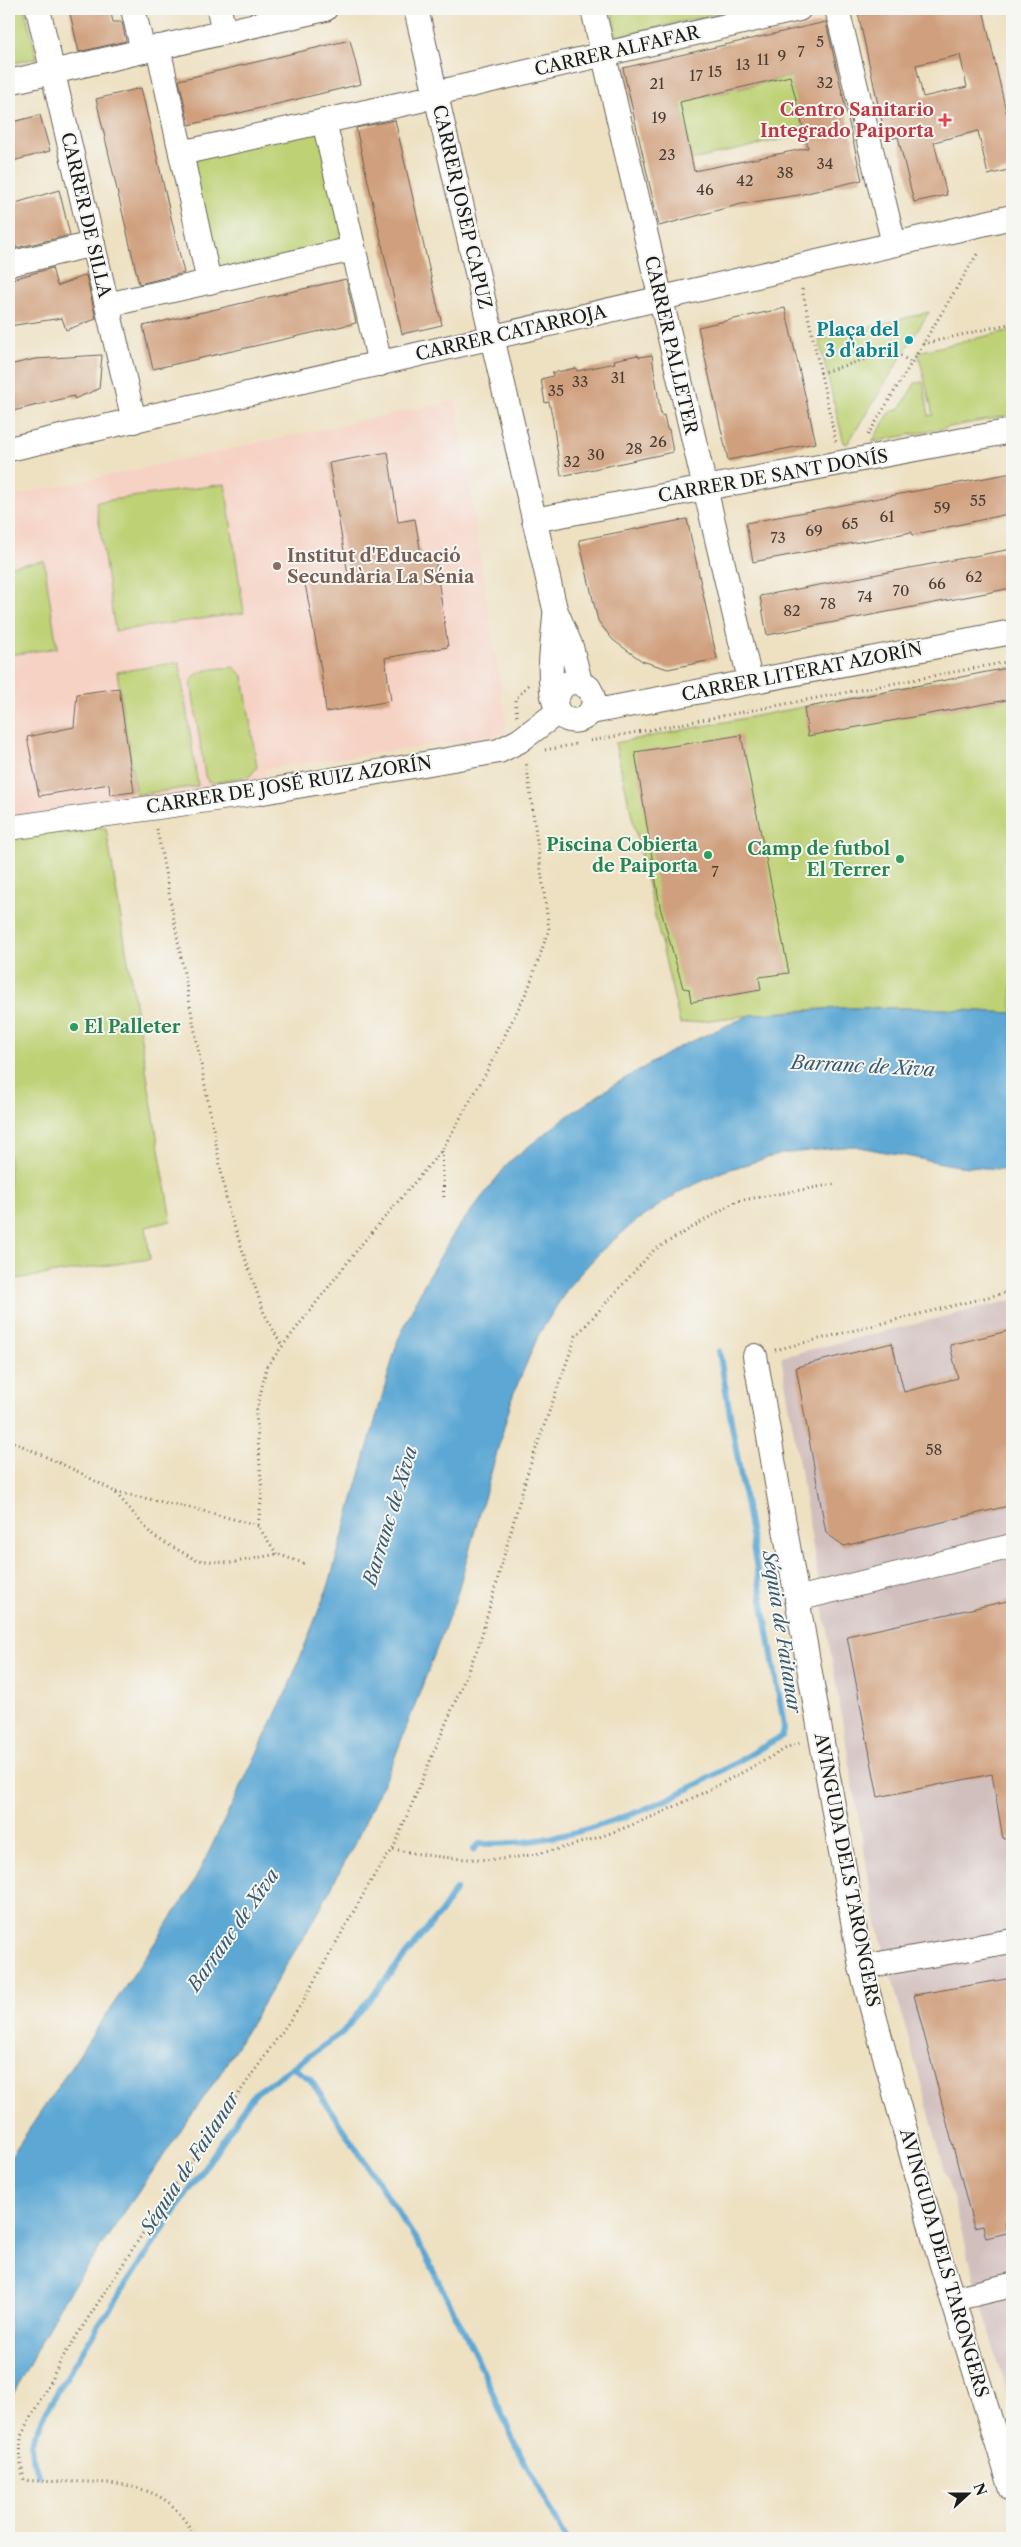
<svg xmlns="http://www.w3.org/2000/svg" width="1021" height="2547" viewBox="0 0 1021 2547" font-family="'Libre Caslon Text',serif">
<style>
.built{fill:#f6d2c4}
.industrial{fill:#d1bfbe}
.green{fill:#bed174;stroke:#6d7648}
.water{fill:#5ca7d4;stroke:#3c6278}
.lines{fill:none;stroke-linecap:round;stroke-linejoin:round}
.stream{stroke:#5ca7d4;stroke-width:6}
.building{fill:#d0a07e;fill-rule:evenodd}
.minor-casing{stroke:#666156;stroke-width:26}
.path{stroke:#666156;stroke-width:3;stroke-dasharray:1 4;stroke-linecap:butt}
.minor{stroke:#fff;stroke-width:24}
.health-dot{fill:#e0444e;stroke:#f6f6f2;stroke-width:2}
.culture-dot{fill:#0f9aa8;stroke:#f6f6f2;stroke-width:2}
.education-dot{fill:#8d6e63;stroke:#f6f6f2;stroke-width:2}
.leisure-dot{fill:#2e9e5b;stroke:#f6f6f2;stroke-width:2}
.labels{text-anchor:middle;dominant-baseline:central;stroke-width:4;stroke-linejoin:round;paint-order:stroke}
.number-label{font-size:15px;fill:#493d34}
.street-label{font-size:18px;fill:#1c1c1c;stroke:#f6f6f2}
.health-label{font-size:18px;font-weight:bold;fill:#be3a42;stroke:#f6f6f2;text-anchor:end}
.culture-label{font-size:18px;font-weight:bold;fill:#0d838f;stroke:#f6f6f2;text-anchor:end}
.education-label{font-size:18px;font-weight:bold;fill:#785e54;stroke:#f6f6f2;text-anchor:start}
.leisure-label{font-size:18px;font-weight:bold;fill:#27864d;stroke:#f6f6f2;text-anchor:end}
.water-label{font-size:19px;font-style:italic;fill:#395b6f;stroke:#f6f6f2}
</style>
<rect width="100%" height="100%" fill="#f6f6f2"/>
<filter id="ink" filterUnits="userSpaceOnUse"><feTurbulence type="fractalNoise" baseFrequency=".02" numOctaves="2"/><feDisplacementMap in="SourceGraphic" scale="10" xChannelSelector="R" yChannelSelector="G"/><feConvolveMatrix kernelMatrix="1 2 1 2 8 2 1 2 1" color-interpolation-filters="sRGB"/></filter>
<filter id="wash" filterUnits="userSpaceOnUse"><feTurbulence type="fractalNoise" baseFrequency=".0096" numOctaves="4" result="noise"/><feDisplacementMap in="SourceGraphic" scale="20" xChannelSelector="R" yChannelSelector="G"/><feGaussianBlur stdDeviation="1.12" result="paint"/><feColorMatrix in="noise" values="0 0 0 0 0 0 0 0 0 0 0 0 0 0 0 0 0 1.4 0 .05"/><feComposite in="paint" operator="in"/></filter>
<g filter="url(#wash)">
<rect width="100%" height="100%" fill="#eee1c2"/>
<path class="built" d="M456 400 507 729 503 735 265 769V780L9 817V497Z"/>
<path class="industrial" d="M1012 1300V2407L994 2348 876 1921 781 1357Z"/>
<g class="green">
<path d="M9 9H25L37 58 9 64Z"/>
<path d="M611 9H736L617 37Z"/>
<path d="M728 44 739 89 815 70 793 86 802 124H849L692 160 680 102 730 91 719 46Z"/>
<path d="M321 125 348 245 213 276 185 157Z"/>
<path d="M929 312 848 443 844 444 819 340Z"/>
<path d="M1012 330V415L872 442 890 412 900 409 915 383 923 382 929 416 933 415 918 352Z"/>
<path d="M225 484 244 613 115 631 96 502Z"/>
<path d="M44 561 57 648 9 655V566Z"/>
<path d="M179 662 198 786 136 795 117 672Z"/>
<path d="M234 667 243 676 257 767 250 776 213 783 208 781 205 776 191 682C197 667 220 669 234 667Z"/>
<path d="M1012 667V1013C955 1009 897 1006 840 1008 786 1010 733 1017 680 1024L615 743Z"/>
<path d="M88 823 94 828H106L171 1221 146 1227 150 1259 9 1280V834Z"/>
</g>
<path class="water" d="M840 1008H925L1012 1013V1170L957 1166 854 1146 781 1154 724 1171 681 1191 635 1222 601 1251 570 1285 539 1334 513 1395 456 1598 393 1762 357 1839 315 1918 220 2074 59 2307 9 2402V2159L189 1892 248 1772 288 1688 329 1584 398 1340 425 1282 456 1230 510 1161 566 1117 612 1086 677 1048 750 1015Z"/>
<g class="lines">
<g class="stream">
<path d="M473 1850 479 1844C549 1846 630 1820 692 1787 723 1771 752 1753 782 1736L784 1730 783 1719 719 1351"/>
<path d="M293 2068 310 2079 422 2249 476 2355 515 2444 566 2538"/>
<path d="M38 2474 32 2456 31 2444 49 2406 91 2337 254 2094 342 2033 441 1912 456 1889"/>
</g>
</g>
<g id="blocks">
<g class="building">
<path d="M69 9H110L113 22H122L126 41 79 52Z"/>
<path d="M878 9H983L1012 138V169L988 175 978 131 934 142 947 195 914 202 898 137 886 140 858 13ZM960 55 967 87 923 97 916 65Z"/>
<path d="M826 22 862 180 799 195 741 204 659 226 623 68ZM790 76 808 148 694 171 680 102Z"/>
<path d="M350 40 361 84 189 125 179 80Z"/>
<path d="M141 88 184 273 139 284 96 99Z"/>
<path d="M40 115 50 151 9 162V123Z"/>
<path d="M395 120 442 325 402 334 356 128Z"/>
<path d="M59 190 70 235 16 248 12 235 9 236V205Z"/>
<path d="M52 268 57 286 86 275 96 319 66 330 62 318 9 326V280Z"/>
<path d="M346 279 356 323 153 369 143 326Z"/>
<path d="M785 308 816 443 728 460 698 327Z"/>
<path d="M102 355 99 389 74 399V396L9 412V365L35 359Z"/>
<path d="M638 355 639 357 652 355 661 416 664 415 667 429H669L673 452 561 476 552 415 549 402 545 403 541 379 553 376 552 373 576 368 577 371 615 363 614 360Z"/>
<path d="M388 452 398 522 415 519 422 560 435 558 448 647 385 658 391 701 326 712 321 669 304 578 348 574 329 463Z"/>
<path d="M1012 473V513L912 535V532L753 562 746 523Z"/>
<path d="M687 519 717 659 668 669 642 661 613 640 598 621 579 540Z"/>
<path d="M1012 549V588L767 635 760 596Z"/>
<path d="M1012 667V699L808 736 804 708Z"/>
<path d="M119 688 134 792 110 795 109 784 39 796 27 737 74 727 77 694Z"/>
<path d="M741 735 789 973 759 977 761 990 691 1002 689 989 683 988 660 907 635 752Z"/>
<path d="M1012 1330V1505L844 1546 826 1533 796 1367 892 1343 904 1392 958 1378 950 1345Z"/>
<path d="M1012 1600V1838L1003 1839 992 1774 878 1797 847 1636Z"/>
<path d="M1012 1978V2221L1005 2222 1007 2233 986 2238 983 2226 974 2228 914 1995Z"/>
</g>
</g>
</g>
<g filter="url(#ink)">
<use href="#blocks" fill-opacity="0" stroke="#666156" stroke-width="1"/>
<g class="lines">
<g class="minor-casing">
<g id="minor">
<path d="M38 9 134 421"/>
<path d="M133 9 143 51"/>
<path d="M219 9 224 32"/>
<path d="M416 9 555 609 571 647 580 682"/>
<path d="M593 9 750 680"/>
<path d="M837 9 894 244"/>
<path d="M158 47 209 282"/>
<path d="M9 82 325 9"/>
<path d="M436 93 799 9"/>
<path d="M324 121 380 364"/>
<path d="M181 153 420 100"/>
<path d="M9 264 93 244"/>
<path d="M107 305 353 249"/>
<path d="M9 449 1012 217"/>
<path d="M534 520 1012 431"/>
<path d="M555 700 563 685 575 681 589 688C607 717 565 734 556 707 546 679 553 645 555 616"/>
<path d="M591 712 1012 632"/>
<path d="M9 828 257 793 499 751 519 741 558 712"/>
<path d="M755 1356 861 1967 937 2249 1012 2490"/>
<path d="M797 1599 1012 1546"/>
<path d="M861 1967 1012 1941"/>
<path d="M953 2299 1012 2285"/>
</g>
</g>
<g class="path">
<path d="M802 289 836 442"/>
<path d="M923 344 1012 323"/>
<path d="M820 373 893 351 912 363"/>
<path d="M868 435 979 251"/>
<path d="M517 716 515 700 528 685"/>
<path d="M590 741 1012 661"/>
<path d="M545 750 577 744"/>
<path d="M157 829 228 1208 264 1313 282 1346"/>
<path d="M442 1151 444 1200"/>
<path d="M775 1350 1012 1291"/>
<path d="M9 1440 79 1472 115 1492 153 1536 196 1560 230 1563 277 1554 306 1564"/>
<path d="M116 1492 200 1510 258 1526"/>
<path d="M277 1554 258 1526 262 1493 256 1413 267 1366 361 1245 442 1150 486 1073 529 987 549 929 526 761"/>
<path d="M393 1849 479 1645 527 1474 576 1336 654 1250 737 1201 835 1184"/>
<path d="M198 2538C189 2527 179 2511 168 2502 129 2474 69 2485 24 2480L20 2459 21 2436 63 2357 165 2199 302 2003 376 1872 393 1849C429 1857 481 1863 518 1857 616 1842 706 1793 792 1745L801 1742"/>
</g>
<use href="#minor" class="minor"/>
</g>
</g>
<path class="health-dot" d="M942.5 112.5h5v5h5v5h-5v5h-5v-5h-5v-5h5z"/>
<circle class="culture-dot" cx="909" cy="340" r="5"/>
<circle class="education-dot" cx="277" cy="566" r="5"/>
<g class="leisure-dot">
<circle cx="708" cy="855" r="5"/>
<circle cx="900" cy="859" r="5"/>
<circle cx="74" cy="1027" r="5"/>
</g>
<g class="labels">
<g class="number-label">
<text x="820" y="41">5</text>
<text x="801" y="51">7</text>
<text x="782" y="55">9</text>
<text x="763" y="59">11</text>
<text x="743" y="64">13</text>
<text x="715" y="71">15</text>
<text x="696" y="75">17</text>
<text x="825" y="82">32</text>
<text x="657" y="83">21</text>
<text x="659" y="117">19</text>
<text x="667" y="154">23</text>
<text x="825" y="163">34</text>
<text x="785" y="172">38</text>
<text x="745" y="180">42</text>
<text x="705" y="189">46</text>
<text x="618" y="377">31</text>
<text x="580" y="381">33</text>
<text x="556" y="390">35</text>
<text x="658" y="441">26</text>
<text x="634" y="448">28</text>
<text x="596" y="454">30</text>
<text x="572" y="461">32</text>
<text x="978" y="500">55</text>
<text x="942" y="507">59</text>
<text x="887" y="516">61</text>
<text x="850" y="523">65</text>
<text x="814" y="530">69</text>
<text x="778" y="537">73</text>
<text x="974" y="576">62</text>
<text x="937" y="583">66</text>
<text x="901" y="590">70</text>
<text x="865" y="596">74</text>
<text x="828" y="603">78</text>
<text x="792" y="610">82</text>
<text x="715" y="871">7</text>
<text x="934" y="1449">58</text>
</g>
<g class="street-label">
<text transform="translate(617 51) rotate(-13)">CARRER ALFAFAR</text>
<text transform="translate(462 207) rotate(77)">CARRER JOSEP CAPUZ</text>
<text transform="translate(86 215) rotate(77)">CARRER DE SILLA</text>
<text transform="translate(511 333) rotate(-13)">CARRER CATARROJA</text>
<text transform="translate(671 345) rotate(77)">CARRER PALLETER</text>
<text transform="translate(773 476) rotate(-10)">CARRER DE SANT DONÍS</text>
<text transform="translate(802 672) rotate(-11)">CARRER LITERAT AZORÍN</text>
<text transform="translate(289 785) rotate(-9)">CARRER DE JOSÉ RUIZ AZORÍN</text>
<text transform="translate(847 1870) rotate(79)">AVINGUDA DELS TARONGERS</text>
<text transform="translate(944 2263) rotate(74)">AVINGUDA DELS TARONGERS</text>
</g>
<g class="health-label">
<text x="934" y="110">Centro Sanitario<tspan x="934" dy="21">Integrado Paiporta</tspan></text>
</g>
<g class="culture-label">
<text x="899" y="330">Plaça del<tspan x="899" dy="21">3 d'abril</tspan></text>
</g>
<g class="education-label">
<text x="287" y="556">Institut d'Educació<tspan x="287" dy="21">Secundària La Sénia</tspan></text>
</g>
<g class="leisure-label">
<text x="698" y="845">Piscina Cobierta<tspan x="698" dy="21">de Paiporta</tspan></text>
<text x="890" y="849">Camp de futbol<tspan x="890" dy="21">El Terrer</tspan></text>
<text x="84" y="1027" text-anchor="start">El Palleter</text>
</g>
<g class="water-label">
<text transform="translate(863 1066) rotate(3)">Barranc de Xiva</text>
<text transform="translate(390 1516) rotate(-73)">Barranc de Xiva</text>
<text transform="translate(782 1632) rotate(81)">Séquia de Faitanar</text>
<text transform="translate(233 1930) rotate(-55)">Barranc de Xiva</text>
<text transform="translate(190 2163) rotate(-57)">Séquia de Faitanar</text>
</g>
</g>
<rect width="1021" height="2547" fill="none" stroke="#f6f6f2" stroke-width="30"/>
<g transform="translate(968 2494) rotate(69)" stroke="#f6f6f2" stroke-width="4" paint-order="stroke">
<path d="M0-4L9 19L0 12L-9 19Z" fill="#1c1c1c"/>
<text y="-8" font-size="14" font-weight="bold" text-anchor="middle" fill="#1c1c1c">N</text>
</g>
</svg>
